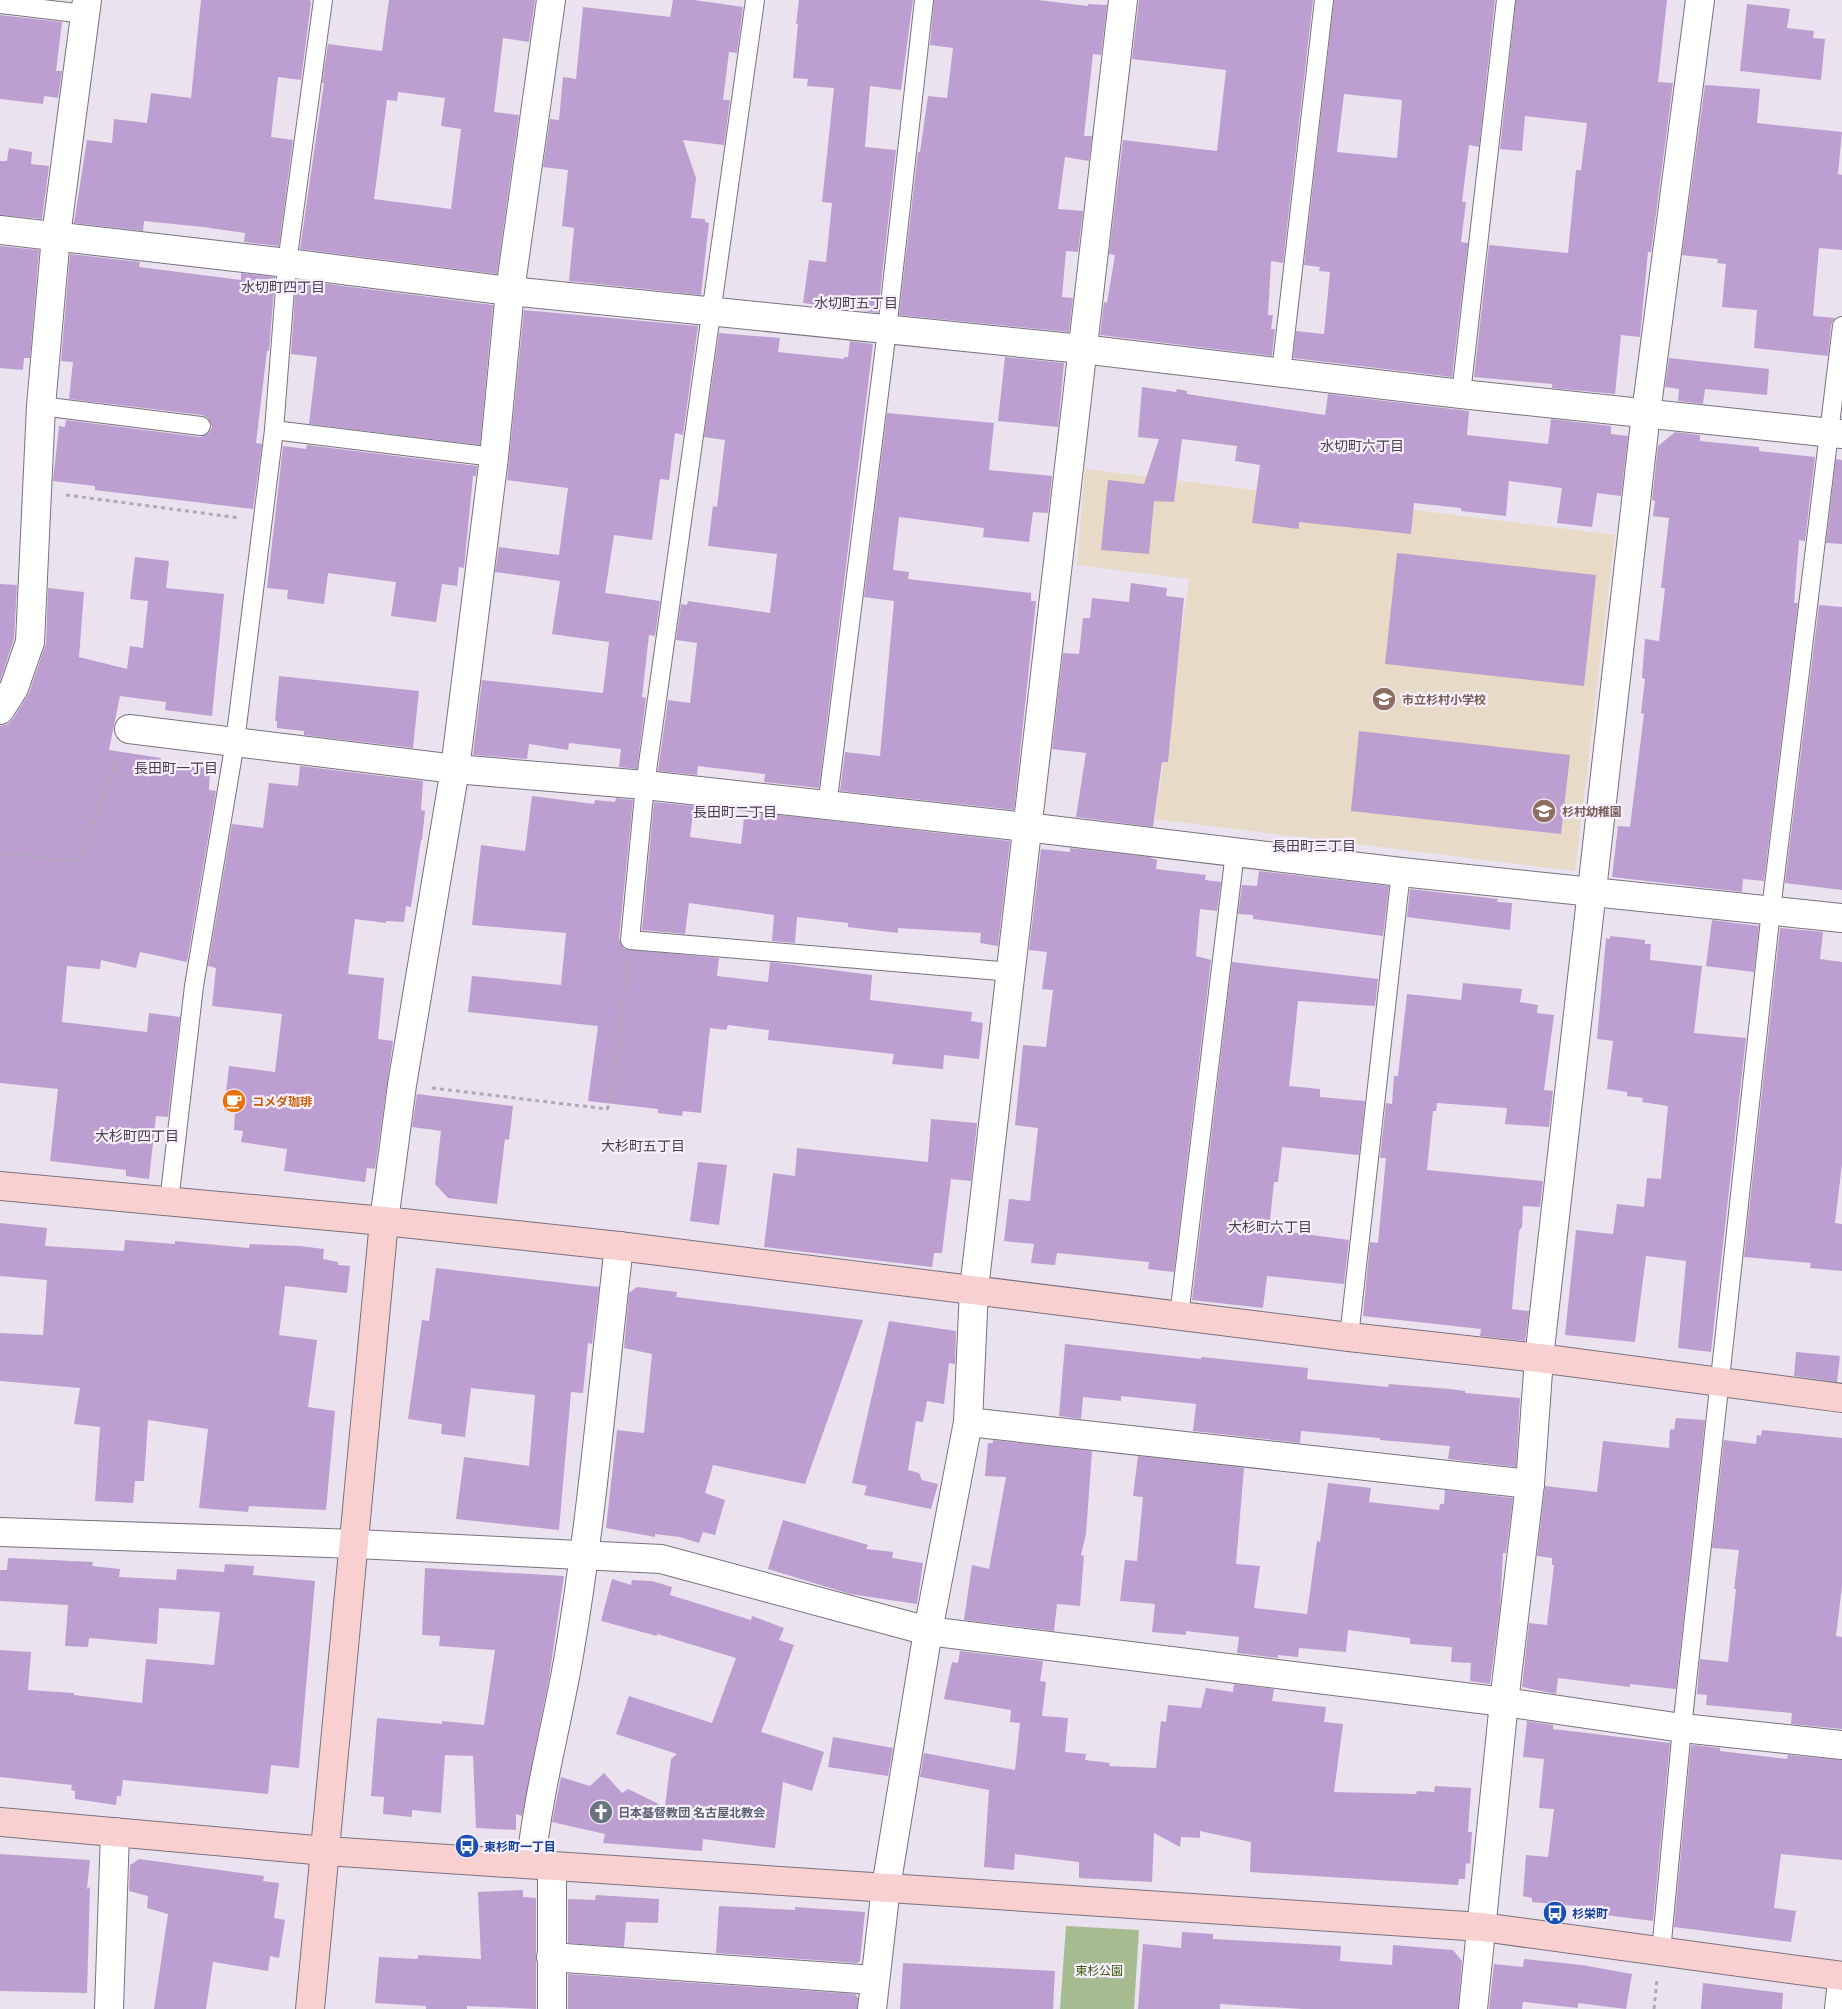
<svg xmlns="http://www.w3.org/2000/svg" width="1842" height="2009" viewBox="0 0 1842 2009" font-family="Quicksand,'Noto Sans JP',sans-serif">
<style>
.education{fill:#e7dac6}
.green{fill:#a6bc90}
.building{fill:#bd9ed1;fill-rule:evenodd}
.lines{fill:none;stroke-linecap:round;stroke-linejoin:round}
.lane-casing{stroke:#79727e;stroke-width:20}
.street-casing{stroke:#79727e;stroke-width:30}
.secondary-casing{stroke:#79727e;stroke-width:30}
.path{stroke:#afa9b4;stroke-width:3;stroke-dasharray:4 4;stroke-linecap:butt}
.lane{stroke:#fff;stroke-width:18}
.street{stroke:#fff;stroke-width:28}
.secondary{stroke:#f9d0d0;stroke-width:28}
.labels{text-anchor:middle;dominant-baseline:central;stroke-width:4.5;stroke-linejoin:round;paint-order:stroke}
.education-label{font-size:12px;font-weight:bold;fill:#785e54;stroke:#f7effd;text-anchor:start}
.food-label{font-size:12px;font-weight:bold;fill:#c56008;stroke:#f7effd;text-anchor:start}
.worship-label{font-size:12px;font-weight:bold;fill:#5b616d;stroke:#f7effd;text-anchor:start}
.transit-label{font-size:12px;font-weight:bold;fill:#164399;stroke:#f7effd;text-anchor:start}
.park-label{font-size:12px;fill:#3b5905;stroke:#f7effd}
.neighbourhood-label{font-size:14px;fill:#48414c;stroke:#f7effd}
</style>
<rect width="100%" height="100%" fill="#eae2ef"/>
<path class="education" d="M1085 469 1615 535 1575 871 1155 819 1189 579 1077 565Z"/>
<path class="green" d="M1066 1926 1139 1930 1134 2009H1060Z"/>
<g class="building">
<path d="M201 0H310L311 3 301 80 278 77 271 137 293 140 279 246 244 242 245 233 203 227 144 221 143 231 74 223 87 140 112 143 114 119 147 123 151 93 191 98Z"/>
<path d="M389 0H535L529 42 503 38 494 112 519 115 497 274 300 249 324 83H322L328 44 382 51ZM398 92 445 98 441 126 461 129 451 209 374 199 387 100 397 101Z"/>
<path d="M673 0H694L743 7 737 53 729 52 723 100H730L724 145 683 140 696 178 691 218 705 219V222L709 223 701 295 569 281 574 228 562 226 568 170 543 167 550 119 559 120 563 77 576 79 583 7 670 17Z"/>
<path d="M799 0H913L901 90 870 86 865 147 896 150 878 313 803 303 809 260 826 262 832 203 822 202 834 88 807 86 808 79 793 78 798 24H796Z"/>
<path d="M934 0H1038L1088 6V4L1107 5 1101 55 1093 54 1084 136H1092L1089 161 1065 157 1058 209 1083 211 1078 252 1066 251 1062 297 1073 298 1069 332 899 315 918 152H920L928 96 947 98 953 48 930 45Z"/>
<path d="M1139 0H1313L1283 263 1271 261 1268 315H1273L1271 329H1275L1272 356 1100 335 1104 302 1107 303 1115 255 1109 254 1123 140 1217 151 1226 70 1132 59Z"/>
<path d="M1334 0H1495L1479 147 1469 145 1462 202H1466L1461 242 1468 243 1452 377 1293 358 1296 331 1324 334 1330 272 1319 271 1320 267 1304 265ZM1344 94 1402 100 1397 158 1337 152Z"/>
<path d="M1516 0H1667L1658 82 1673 83 1651 252H1648L1640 337 1621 335 1615 394 1552 388V384L1474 377 1489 245 1568 253 1576 170H1581L1587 123 1525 116 1522 151 1500 149Z"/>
<path d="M1747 4 1790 9 1787 28 1814 31 1813 38 1825 39 1821 80 1740 71Z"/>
<path d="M0 15 62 22 56 71H62L58 98 44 96 43 104 0 99Z"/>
<path d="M1705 85 1760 89 1757 123 1842 132 1838 174 1842 175V250L1819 248 1813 316 1835 318 1831 325 1828 356 1754 348 1757 310 1722 307 1726 264 1717 263 1718 259 1682 255Z"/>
<path d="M9 148 32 152 31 164 49 166 42 219 0 215V161H7Z"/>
<path d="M0 246 39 250 30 358H24L23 370 0 368Z"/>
<path d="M70 254 140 262 139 267 241 280V273L275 277 269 351H267L256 443 262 444 253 509 95 490V486L53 481 59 426 65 427 66 420 200 437 209 433 212 427 208 418 202 415 69 399 73 362 61 361Z"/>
<path d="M296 280 493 305 480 445 309 424 317 357 291 354Z"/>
<path d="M524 310 698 326 683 435 675 433 669 480 660 479 652 540 614 535 605 593 660 601 655 636 649 635 642 697 646 698 637 769 619 767 621 749 569 743 568 750 529 744 527 759 473 755 482 680 603 693 609 642 552 634 560 581 495 572 499 547 559 555 568 488 507 480Z"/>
<path d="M719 333 780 338 778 352 844 359V357H848L850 341 873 344 819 788 764 782 765 774 698 766 697 775 658 771 668 700 690 703 697 643 676 640 681 604 687 605 688 601 770 613 777 554 708 546 713 506 717 507 725 440 704 437Z"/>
<path d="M1005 357 1064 363 1058 427 998 421Z"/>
<path d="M1669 358 1769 369 1767 395 1705 389 1703 404 1678 401 1679 389 1665 387Z"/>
<path d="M1142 387 1176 392 1177 389 1187 391V394L1325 415 1328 394 1469 411 1467 435 1548 444 1551 419 1611 426V434L1628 436 1621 496 1597 493 1592 527 1557 523 1562 488 1509 481 1506 516 1461 511V508L1414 503 1411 534 1299 522V529L1252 523 1260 465 1235 461 1237 446 1182 439 1174 502 1154 501 1149 554 1101 550 1108 480 1144 484 1159 439 1138 437Z"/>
<path d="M887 413 994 423 989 470 1052 476 1048 513 1033 512 1029 542 983 537 984 528 899 517 893 570 909 572 908 579 1031 593V601H1036L1014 810 840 791 845 752 880 756 894 601 864 597Z"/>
<path d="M1675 432 1700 435V441L1759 447V451L1815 457 1805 541 1799 540 1794 603H1798L1764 881 1743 879 1742 892 1612 877 1618 826 1630 827 1644 714 1641 713 1645 679 1642 678 1645 639 1659 641 1665 588H1661L1669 518 1653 516 1655 501 1652 500 1658 446Z"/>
<path d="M307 445 477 466 476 476H473L464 568 459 567 457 586 442 584 436 622 391 616 396 582 328 573 324 604 287 599 288 590 267 588 283 446 306 449Z"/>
<path d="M1836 459 1842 460V544L1826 543Z"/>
<path d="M1397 553 1596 575 1584 686 1385 664Z"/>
<path d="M135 557 169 561 166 588 224 594 212 716 165 710 166 702 120 696 109 750 161 758 160 765 210 768 209 790 216 791 187 962 140 952 136 968 101 960 100 969 67 966 62 1022 147 1032 149 1013 180 1017 168 1117 156 1116 149 1179 126 1176V1170L50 1161 58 1089 0 1083V726L8 724 13 719 29 693 46 643 48 588 84 592 79 657 127 669 130 646 143 648 148 601 130 599Z"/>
<path d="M1131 583 1167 588 1166 596 1184 598 1168 762H1162L1153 827 1076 817 1086 753 1052 749 1063 653 1079 654 1083 618H1090L1092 598 1129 602Z"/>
<path d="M0 584 17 585 14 639 0 681Z"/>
<path d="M1819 605 1842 607V890L1785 883Z"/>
<path d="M279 676 419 691 413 748 304 735V731L277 728V721H275Z"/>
<path d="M1359 731 1570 755 1561 834 1351 811Z"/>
<path d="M300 766 423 781 421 810 425 811 422 840H421L411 907 406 906 404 922 386 921V923L355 919 348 974 384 978 378 1039 393 1041 375 1169 367 1168 365 1182 284 1171 287 1149 241 1142 243 1131 234 1130 235 1113 224 1110 229 1066 275 1072 282 1014 212 1006 216 968 208 966 232 824 263 828 269 783 298 786Z"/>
<path d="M532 796 594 804 595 800 615 802 616 798 633 800 619 939 624 949 719 958 717 976 768 982 770 962 872 975 870 1000 972 1012 971 1021 983 1023 979 1059 944 1055 943 1069 892 1064 894 1054 768 1040 769 1030 728 1025 726 1030 710 1028 701 1113 683 1111 682 1116 658 1113V1109L588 1101 598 1026 468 1012 472 976 561 985 566 933 472 925 481 845 525 851Z"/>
<path d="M654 802 694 806 690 837 741 844 744 818 760 820 761 813 1010 841 998 946 980 943 981 933 898 928V933L848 927V923L797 917 795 943 772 941 774 915 689 903 685 934 642 930Z"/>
<path d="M1070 848 1149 857 1157 860 1156 869 1206 875 1205 880 1221 882 1217 911 1200 909 1196 956 1211 960 1174 1272 1148 1269 1149 1262 1057 1253 1055 1265 1031 1263 1034 1244 1004 1241 1009 1199 1030 1201 1038 1128 1015 1125 1023 1045 1046 1047 1053 990 1042 989 1047 952 1029 950 1041 849 1070 852Z"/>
<path d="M1259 871 1389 886 1383 936 1253 919V915L1238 914 1242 885 1257 886Z"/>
<path d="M1410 889 1498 899 1497 902 1512 903 1510 930 1407 917Z"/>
<path d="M1712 920 1759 926 1754 972 1706 966Z"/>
<path d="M1780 928 1823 932 1820 959 1842 962V1164L1835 1223 1842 1224V1271L1810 1268 1811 1263 1744 1257Z"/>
<path d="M1610 936 1645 940V944H1651L1650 960 1702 966 1694 1033 1746 1038 1711 1352 1678 1348 1686 1261 1646 1256 1635 1342 1565 1335 1576 1230 1613 1234 1617 1204 1644 1207 1647 1178 1661 1179 1668 1106 1642 1102 1643 1098 1627 1096V1092L1607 1089 1613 1041 1597 1039 1606 938 1610 939Z"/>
<path d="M1232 962 1378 979 1375 1006 1298 1001 1292 1060 1289 1086 1320 1089V1097L1365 1101 1359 1155 1282 1147 1278 1182H1274L1269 1229 1349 1240 1344 1284 1267 1276 1263 1308 1192 1300Z"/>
<path d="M1463 983 1522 989 1520 1002 1538 1005 1537 1013 1554 1015 1544 1090 1553 1091 1549 1127 1505 1124 1507 1108 1437 1103 1436 1111H1433L1427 1170 1543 1181 1540 1207 1523 1206 1522 1227 1519 1231 1512 1309 1529 1311 1525 1341 1480 1336 1481 1329 1363 1316 1370 1242 1378 1243 1386 1158H1380L1386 1103 1392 1104 1394 1076H1398L1407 994 1461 1000Z"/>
<path d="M417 1094 513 1106 509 1140 505 1139 497 1204 448 1198 435 1184 441 1131 412 1127Z"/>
<path d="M931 1119 977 1123 971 1181 951 1179 942 1253H934L932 1267 764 1247 773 1173 795 1176 797 1148 928 1162Z"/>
<path d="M698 1162 727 1165 719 1225 690 1221Z"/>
<path d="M0 1223 47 1228 45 1246 124 1251 125 1240 175 1244V1241L249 1248 250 1244 299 1246 324 1249 323 1259 338 1262V1265L350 1266 347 1293 285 1286 279 1335 317 1340 308 1407 335 1411 326 1510 249 1506 248 1512 199 1508 208 1429 148 1420 144 1481H135L133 1503 95 1501 100 1427 74 1424 80 1388 0 1381V1333L43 1335 47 1280 0 1276Z"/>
<path d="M436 1268 599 1287 592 1344 588 1343 583 1393 571 1392 559 1530 456 1519 464 1457 529 1466 535 1395 471 1388 465 1437 441 1434 442 1424 408 1419 422 1320 429 1321Z"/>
<path d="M637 1287 677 1292 676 1297 863 1320 805 1484 713 1465 705 1493 725 1500 715 1535 703 1532 699 1543 680 1537 655 1534V1537L606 1528 617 1430 644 1433 652 1354 624 1348 629 1293Z"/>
<path d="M889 1321 956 1331 955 1364 949 1363 944 1404 927 1401 923 1422 916 1421 908 1470 919 1473 922 1480 938 1484 931 1509 864 1495 867 1486 852 1483Z"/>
<path d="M1065 1344 1201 1359V1357L1308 1368 1307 1379 1388 1387 1389 1384 1450 1389 1465 1391V1393L1520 1398 1516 1467 1448 1459 1450 1446 1380 1440V1438L1301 1431 1300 1443 1193 1431 1196 1404 1121 1396V1401L1083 1397 1081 1419 1059 1416Z"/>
<path d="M1796 1352 1840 1356 1837 1382 1794 1376Z"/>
<path d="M1676 1418 1705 1420 1676 1689 1630 1684V1687L1558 1678 1556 1694 1522 1687 1529 1623 1547 1625 1554 1565H1552V1558L1537 1556 1545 1486 1597 1492 1603 1441 1669 1448 1670 1429 1674 1430Z"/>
<path d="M1762 1430 1842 1438V1586L1836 1636 1842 1637V1729L1791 1724 1792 1713 1706 1705 1707 1695 1697 1694 1700 1659 1728 1662 1736 1589H1734L1739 1550 1712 1548 1724 1440 1756 1444 1757 1435 1761 1436Z"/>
<path d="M993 1440 1092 1451 1086 1534 1081 1555 1084 1556 1080 1606 1057 1604 1054 1631 964 1620 972 1565 989 1569 1006 1477 985 1476 988 1443H993Z"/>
<path d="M1138 1456 1244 1468 1236 1564 1260 1566 1254 1608 1307 1614 1317 1541 1320 1542 1328 1483 1371 1488 1369 1502 1439 1510 1440 1504H1444L1445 1490 1513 1498 1506 1553H1503L1500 1607 1490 1684 1470 1681 1471 1663 1451 1662 1452 1647 1410 1644V1638L1348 1630 1346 1652 1299 1648 1298 1657 1278 1655V1658L1237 1653 1239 1637 1186 1631V1635L1152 1632 1155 1604 1120 1601 1125 1560 1137 1561 1143 1497 1133 1496Z"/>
<path d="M783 1520 868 1545 866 1549 893 1552 892 1558 923 1563 917 1604 850 1594 768 1569Z"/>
<path d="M8 1558 93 1562 92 1566 120 1569 119 1577 176 1580 177 1569 224 1572 225 1564 254 1566 253 1575 315 1581 299 1768 271 1765 268 1794 123 1780 121 1796H117L116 1805 75 1799V1791L71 1790 72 1785 0 1777V1650L31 1652 28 1690 74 1693V1695L142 1703 146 1659 214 1665 220 1612 159 1608 157 1644 89 1638 88 1647 65 1646 68 1605 0 1601V1570H7Z"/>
<path d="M425 1568 564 1576 549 1678 522 1816 516 1814V1830L476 1828 473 1756 445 1755 441 1813 412 1810V1817L383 1814 384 1797 371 1796 377 1718 442 1724V1721L484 1725 495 1650 439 1646 440 1636 422 1635Z"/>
<path d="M612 1579 631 1585 632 1580 652 1581 672 1587 670 1595 751 1620 752 1616 784 1628 779 1640 794 1645 761 1732 824 1752 812 1791 783 1782 775 1848 703 1839 702 1851 603 1843 605 1834 552 1822 561 1777 590 1786 604 1773 622 1793 628 1789 665 1807 671 1759 677 1754 616 1734 629 1696 712 1723 736 1658 657 1634V1636L601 1621Z"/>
<path d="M960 1651 1043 1661 1040 1681 1046 1682 1042 1716 1068 1718 1065 1752 1086 1754 1085 1760 1110 1763 1109 1766 1156 1768 1161 1721 1166 1722 1168 1705 1201 1708 1206 1688 1233 1692 1234 1684 1274 1689 1272 1701 1326 1707 1324 1722 1343 1724 1334 1792 1416 1794 1417 1791 1434 1792 1435 1786 1471 1788 1468 1832H1472L1470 1864 1466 1863 1465 1879H1459L1458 1885 1250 1872 1251 1842 1200 1831V1838L1181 1837 1180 1847 1154 1833 1152 1882 1079 1878V1862L1015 1854 1014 1870 984 1867 989 1790 920 1777 924 1753 1015 1770 1020 1723 1010 1722 1011 1710 944 1699 952 1662 958 1663Z"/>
<path d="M1527 1721 1553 1725V1729L1670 1743 1653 1921 1598 1914 1599 1908 1532 1902V1898L1523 1896 1526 1855 1548 1857 1554 1809 1539 1808 1544 1759 1523 1757Z"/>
<path d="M833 1737 893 1748 888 1776 828 1767Z"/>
<path d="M1691 1745 1720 1748V1751L1787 1759 1788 1755 1842 1760V1860L1781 1854 1774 1908 1796 1911 1791 1942 1674 1927Z"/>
<path d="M0 1854 90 1860 87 1889 90 1887 87 1993 0 1991Z"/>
<path d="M139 1859 264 1876 263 1881 279 1883 274 1918 285 1920 279 1958 270 1956 268 1971 213 1962 206 2009H154L168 1914 147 1908 148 1896 129 1891 130 1865Z"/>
<path d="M523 1890V1897L536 1898V2009L467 2006V2009H426V2006L375 2003 379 1957 418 1959V1955L481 1959 478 1892Z"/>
<path d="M596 1895 659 1899 658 1923 626 1922 624 1947 568 1943V1899L595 1900Z"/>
<path d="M719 1906 795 1910V1907L865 1912 860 1961 857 1963 716 1953Z"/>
<path d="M1182 1932 1213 1934V1939L1341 1946 1340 1961 1392 1965 1393 1945 1453 1950 1462 1961 1458 2009H1303L1220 2004V2009H1138L1143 1944 1181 1948Z"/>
<path d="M1524 1959 1582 1965 1632 1974 1626 2009 1578 2003V2008L1523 2002 1522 2009H1489L1494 1964 1523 1967Z"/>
<path d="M903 1963 1055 1971 1053 2009H900Z"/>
<path d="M568 1974 855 1994 858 1998 857 2009H568Z"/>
<path d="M1703 1983 1783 1993 1782 2009H1701Z"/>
</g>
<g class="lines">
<g class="lane-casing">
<g id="lane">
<path d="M755 0 645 785 630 940 1012 972"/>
<path d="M0 4 85 14"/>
<path d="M1281 373 1324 0"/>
<path d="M1461 394 1506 0"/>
<path d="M41 406 201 426"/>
<path d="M274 430 494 457"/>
<path d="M827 807 887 330 924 0"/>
<path d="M169 1202 194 986 235 742 274 430 287 263 323 0"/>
<path d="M1179 1316 1235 852"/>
<path d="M1349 1337 1401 872"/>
<path d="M1661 1952 1682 1728 1771 910 1842 326"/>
</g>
</g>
<g class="street-casing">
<g id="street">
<path d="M0 230 287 263 510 291 1082 349 1461 394 1842 434"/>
<path d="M0 710 14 688 30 642 41 406 56 236 87 0"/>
<path d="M129 729 455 769 645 785 1026 827 1401 872 1842 918"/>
<path d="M384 1221 402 1085 455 769 494 457 510 291 551 0"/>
<path d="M968 1422 1530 1484"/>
<path d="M0 1532 356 1544 661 1559 928 1631 1504 1702 1682 1728 1842 1745"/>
<path d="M531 1863C538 1793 557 1725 569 1655 592 1520 603 1383 619 1246"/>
<path d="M552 1866V2009"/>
<path d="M551 1957 874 1980"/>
<path d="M109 2009 115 1832"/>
<path d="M872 2009 886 1887 928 1631 968 1422 974 1289 1123 0"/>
<path d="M1473 2009 1504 1702 1530 1484 1539 1358 1646 413 1700 0"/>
<path d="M1839 2009 1842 1980"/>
</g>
</g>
<g class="secondary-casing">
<g id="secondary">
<path d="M0 1186 384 1221 619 1246 1349 1337 1539 1358 1842 1398"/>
<path d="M0 1822 326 1851 1482 1927 1842 1976"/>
<path d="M310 2009 384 1221"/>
</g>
</g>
<g class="path">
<path d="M66 495 240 518"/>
<path d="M0 853 79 862 119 755"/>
<path d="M432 1088 607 1109 611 1101 628 963"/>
<path d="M1654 2009 1657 1979"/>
</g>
<use href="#lane" class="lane"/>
<use href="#street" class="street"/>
<use href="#secondary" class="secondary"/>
</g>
<defs>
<g id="school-disc" transform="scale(1.25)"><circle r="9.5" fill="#8d6e63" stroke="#f7effd"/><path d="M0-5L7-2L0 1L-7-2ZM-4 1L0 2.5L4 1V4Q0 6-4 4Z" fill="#fff"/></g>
<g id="cafe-disc" transform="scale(1.25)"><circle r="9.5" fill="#e8710a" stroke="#f7effd"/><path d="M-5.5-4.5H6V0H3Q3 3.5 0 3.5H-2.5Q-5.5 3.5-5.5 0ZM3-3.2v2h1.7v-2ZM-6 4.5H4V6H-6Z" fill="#fff"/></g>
<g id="church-disc" transform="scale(1.25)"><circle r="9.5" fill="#6b7280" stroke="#f7effd"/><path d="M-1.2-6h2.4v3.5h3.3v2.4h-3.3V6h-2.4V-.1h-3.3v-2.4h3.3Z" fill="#fff"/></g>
<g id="bus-disc" transform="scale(1.25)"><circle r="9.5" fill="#1a4fb4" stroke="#f7effd"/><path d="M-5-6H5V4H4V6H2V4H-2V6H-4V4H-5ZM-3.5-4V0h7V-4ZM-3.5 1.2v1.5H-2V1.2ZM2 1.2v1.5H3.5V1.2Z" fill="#fff"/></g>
</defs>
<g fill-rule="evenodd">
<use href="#school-disc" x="1384" y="699"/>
<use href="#school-disc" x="1544" y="811"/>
<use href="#cafe-disc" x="234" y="1101"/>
<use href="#church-disc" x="601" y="1812"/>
<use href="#bus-disc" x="467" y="1846"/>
<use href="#bus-disc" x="1555" y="1913"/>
</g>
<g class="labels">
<g class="education-label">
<text x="1402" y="699">市立杉村小学校</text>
<text x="1562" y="811">杉村幼稚園</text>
</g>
<g class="food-label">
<text x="252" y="1101">コメダ珈琲</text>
</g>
<g class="worship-label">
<text x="618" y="1812">日本基督教団 名古屋北教会</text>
</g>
<g class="transit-label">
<text x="484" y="1846">東杉町一丁目</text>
<text x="1572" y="1913">杉栄町</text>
</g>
<g class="park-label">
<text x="1099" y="1970">東杉公園</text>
</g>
<g class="neighbourhood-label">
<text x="283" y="287">水切町四丁目</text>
<text x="856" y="303">水切町五丁目</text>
<text x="1362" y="446">水切町六丁目</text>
<text x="176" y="768">長田町一丁目</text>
<text x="735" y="812">長田町二丁目</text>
<text x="1314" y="846">長田町三丁目</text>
<text x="137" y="1136">大杉町四丁目</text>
<text x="643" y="1146">大杉町五丁目</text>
<text x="1270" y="1227">大杉町六丁目</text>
</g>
</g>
</svg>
